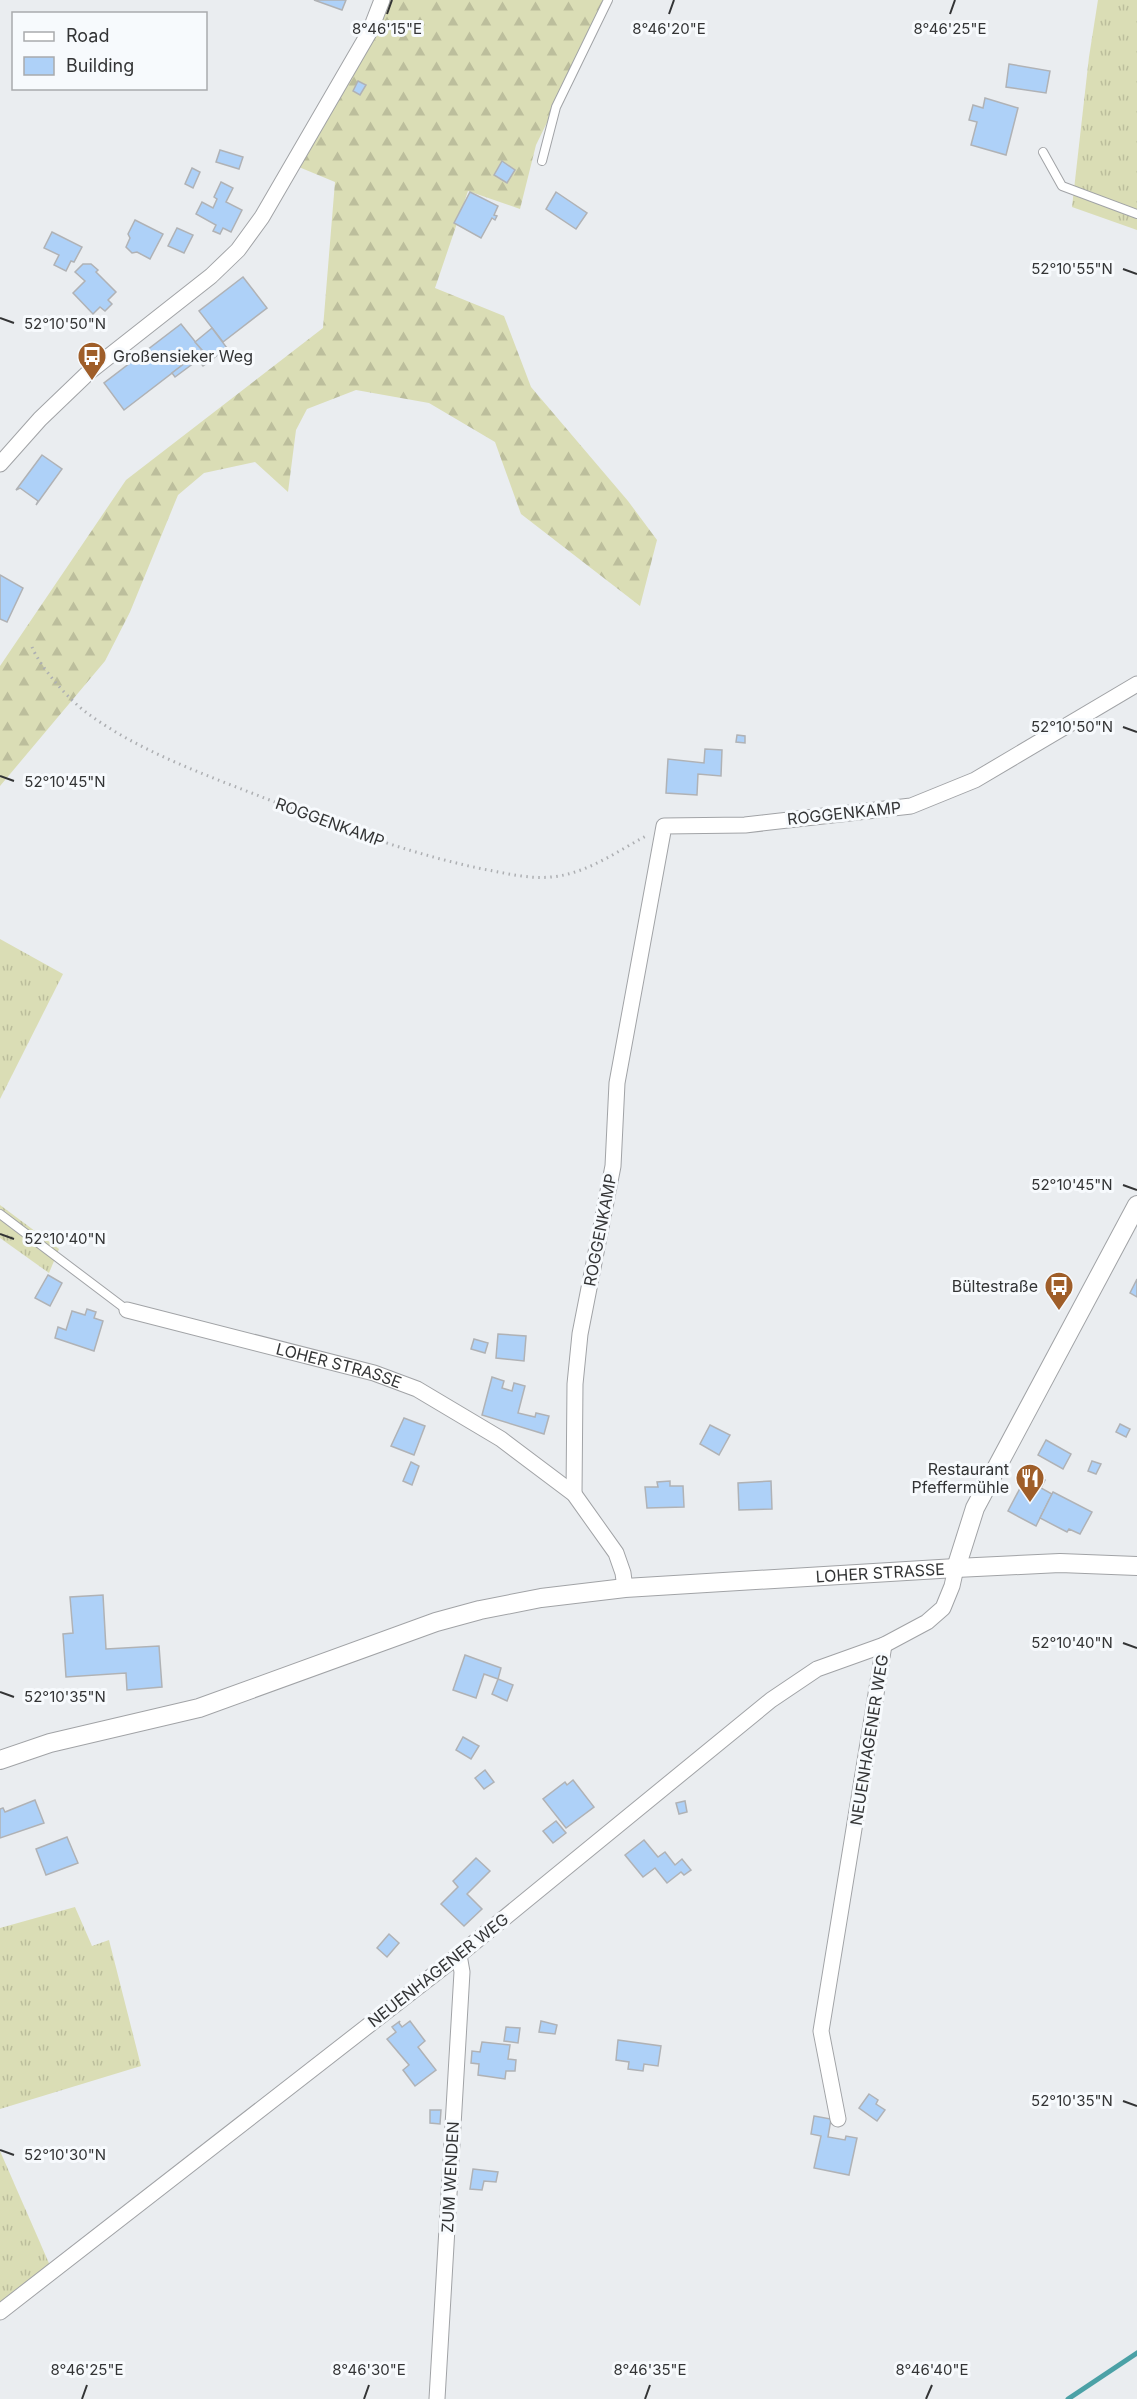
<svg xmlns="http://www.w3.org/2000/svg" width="1137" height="2399" viewBox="0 0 1137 2399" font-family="Inter,sans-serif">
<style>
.grass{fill:url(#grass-tufts)}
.forest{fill:url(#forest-firs)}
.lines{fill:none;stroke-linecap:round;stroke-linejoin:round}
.stream{stroke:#4ba1a6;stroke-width:5}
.building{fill:#aed1f8;stroke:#b0b2b5;stroke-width:1.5}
.service-casing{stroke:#a1a3a6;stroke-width:10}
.minor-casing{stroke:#a1a3a6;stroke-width:17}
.tertiary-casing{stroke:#a1a3a6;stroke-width:20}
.path{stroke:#adafb2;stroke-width:3;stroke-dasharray:1.5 4.5;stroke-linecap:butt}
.service{stroke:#fff;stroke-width:8}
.minor{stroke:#fff;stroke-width:15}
.tertiary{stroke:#fff;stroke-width:18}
.ticks{fill:none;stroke:#333435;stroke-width:2}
.labels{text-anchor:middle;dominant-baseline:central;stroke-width:6;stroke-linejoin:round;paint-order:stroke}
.poi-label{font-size:16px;fill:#333435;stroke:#f7fafd;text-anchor:end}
.street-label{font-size:16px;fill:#333435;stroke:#f7fafd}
.ticks-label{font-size:15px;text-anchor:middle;fill:#333435;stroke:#f7fafd;stroke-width:6;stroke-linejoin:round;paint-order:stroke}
</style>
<defs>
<pattern id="grass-tufts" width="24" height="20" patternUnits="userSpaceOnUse" patternTransform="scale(1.5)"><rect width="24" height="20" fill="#daddb5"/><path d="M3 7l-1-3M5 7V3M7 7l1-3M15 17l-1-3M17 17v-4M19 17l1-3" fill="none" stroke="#bcbe9c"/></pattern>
<pattern id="forest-firs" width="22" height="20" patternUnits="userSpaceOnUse" patternTransform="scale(1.5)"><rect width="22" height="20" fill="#daddb5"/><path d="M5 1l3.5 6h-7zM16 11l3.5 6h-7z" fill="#bcbe9c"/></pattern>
</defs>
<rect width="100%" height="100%" fill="#eaedf0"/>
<g class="grass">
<path d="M1098 0H1137V230L1072 207 1089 57Z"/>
<path d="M0 939 63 974 0 1099Z"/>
<path d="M0 1205 59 1249 49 1273 0 1238Z"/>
<path d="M75 1907 92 1946 109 1940 141 2066 0 2109V1928Z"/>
<path d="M0 2151 55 2277 0 2318Z"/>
</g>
<path class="forest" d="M383 0H607L536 145 520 209 468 191 435 288 504 316 531 387 628 501 657 540 640 606 521 514 495 442 429 403 356 390 307 409 296 430 288 492 255 462 204 473 178 495 130 612 105 661 0 786V666L126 480 323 328 335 182 294 165Z"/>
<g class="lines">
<path class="stream" d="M1068 2399 1137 2353"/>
</g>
<g class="building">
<path d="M314 0H346L342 10Z"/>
<path d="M1009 64 1050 71 1046 93 1006 87Z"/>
<path d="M358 81 366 85 360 95 353 91Z"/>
<path d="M985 98 1018 108 1006 155 971 145 977 122 969 120 973 105 983 108Z"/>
<path d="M220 150 243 157 239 169 216 162Z"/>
<path d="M502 161 515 170 507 183 494 175Z"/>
<path d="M192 168 200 172 193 188 185 184Z"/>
<path d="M221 182 233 188 226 202 242 210 231 232 223 228 220 234 213 231 216 225 196 214 202 202 213 208 217 199 214 197Z"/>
<path d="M470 192 498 206 494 215 497 216 495 220 492 218 481 238 454 223Z"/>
<path d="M556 192 587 213 576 229 546 209Z"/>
<path d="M135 220 163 234 150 259 137 252 132 253 126 247 130 238 128 234Z"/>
<path d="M177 228 193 235 184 253 168 246Z"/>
<path d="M52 232 82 247 74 262 71 261 66 271 54 265 59 255 44 248Z"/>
<path d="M83 264H91L98 270 96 272 116 292 108 300 112 304 105 311 100 307 93 314 73 293 85 281 75 272Z"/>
<path d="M243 277 267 308 223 342 199 311Z"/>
<path d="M181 324 202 350 124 410 104 383Z"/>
<path d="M212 328 227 348 203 366 198 360 175 377 172 373 202 350 195 342Z"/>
<path d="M42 455 62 469 36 505 38 501 20 488 16 490Z"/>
<path d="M0 575 23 588 7 622 0 619Z"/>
<path d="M737 735 745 736V743L736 742Z"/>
<path d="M705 749 722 750 721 776 698 774 697 795 666 793 668 759 704 763Z"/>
<path d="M48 1275 62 1283 50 1306 35 1298Z"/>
<path d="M1137 1279V1297L1130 1293Z"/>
<path d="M87 1309 96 1312 94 1318 103 1321 94 1351 55 1338 58 1327 66 1330 72 1311 85 1315Z"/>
<path d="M498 1334 526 1336 524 1361 496 1358Z"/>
<path d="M474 1339 488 1343 485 1353 471 1349Z"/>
<path d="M492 1377 504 1381 502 1388 512 1391 514 1383 525 1386 518 1413 535 1417 536 1413 549 1416 544 1434 482 1415Z"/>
<path d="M404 1418 425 1426 414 1455 391 1446Z"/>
<path d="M1120 1424 1130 1429 1126 1437 1116 1432Z"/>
<path d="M710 1425 730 1435 719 1455 700 1444Z"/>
<path d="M1046 1440 1071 1454 1063 1469 1038 1455Z"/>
<path d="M1092 1461 1101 1464 1096 1474 1088 1471Z"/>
<path d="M411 1462 419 1466 412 1485 403 1481Z"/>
<path d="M1029 1471 1045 1480 1041 1488 1052 1494 1036 1526 1008 1511Z"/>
<path d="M670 1481V1486H683L684 1507 647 1508 645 1487H658L657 1482Z"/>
<path d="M771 1481 772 1509 739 1510 738 1483Z"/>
<path d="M1053 1492 1092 1512 1080 1534 1069 1529 1067 1532 1040 1518Z"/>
<path d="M103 1595 106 1649 159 1646 162 1687 127 1690 126 1673 66 1677 63 1634 73 1633 70 1597Z"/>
<path d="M465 1655 501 1668 498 1679 484 1674 476 1698 453 1690Z"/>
<path d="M498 1679 513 1685 507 1701 492 1694Z"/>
<path d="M463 1737 479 1746 471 1759 456 1750Z"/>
<path d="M485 1770 494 1782 484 1789 475 1778Z"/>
<path d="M573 1780 594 1807 566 1828 543 1799 565 1782 567 1785Z"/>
<path d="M35 1800 44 1823 0 1838V1809L3 1808 5 1812Z"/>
<path d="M685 1801 687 1812 679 1814 676 1803Z"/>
<path d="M556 1821 566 1833 553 1843 543 1831Z"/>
<path d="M67 1837 78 1863 46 1875 36 1849Z"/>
<path d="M644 1840 658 1857 665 1852 675 1865 682 1859 691 1870 684 1875 681 1872 667 1883 655 1868 643 1877 625 1855Z"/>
<path d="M476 1858 490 1871 467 1894 482 1909 464 1926 441 1904 458 1887 453 1881Z"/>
<path d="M389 1934 399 1943 387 1957 377 1948Z"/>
<path d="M400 2021 399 2023 402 2027 410 2021 425 2041 418 2047 436 2070 415 2086 403 2070 409 2065 387 2039 396 2032 392 2027Z"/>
<path d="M541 2021 557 2025 555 2034 539 2032Z"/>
<path d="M506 2027 520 2028 518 2043 504 2041Z"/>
<path d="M618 2040 661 2046 658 2066 644 2064 643 2071 628 2069 629 2062 616 2060Z"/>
<path d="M482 2042 510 2045 508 2059 516 2060 515 2071H506L505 2079 478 2075 479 2064 471 2063 472 2051 480 2052Z"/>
<path d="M869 2094 878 2100 876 2104 885 2110 877 2121 859 2108Z"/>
<path d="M430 2110H441L440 2124 430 2123Z"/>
<path d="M814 2116 831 2119 828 2137 845 2140 846 2136 857 2138 849 2175 814 2168 821 2136 811 2134Z"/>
<path d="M473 2169 498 2172 496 2182 484 2181 482 2190 470 2189Z"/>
</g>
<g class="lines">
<g class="service-casing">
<g id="service">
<path d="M1043 152 1062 186 1137 214"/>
<path d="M542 161 556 107 608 0"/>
<path d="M0 1214 127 1310"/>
</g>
</g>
<g class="minor-casing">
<g id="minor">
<path d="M0 464 40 419 89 372 211 276 238 250 262 217 370 31 382 0"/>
<path id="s1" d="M127 1310 374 1373 417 1389 501 1439 574 1494 616 1553 623 1573 625 1588"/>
<path d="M574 1494 575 1384 580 1334 613 1166 617 1083 664 826 745 825 911 806 975 780 1137 684"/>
<path d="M838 2119 821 2031 884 1645"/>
<path d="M0 2312 459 1955 771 1700 817 1669 884 1645 927 1622 943 1608 952 1586 956 1568"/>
<path d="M437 2399 462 1972 459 1955"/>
</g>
</g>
<g class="tertiary-casing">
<g id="tertiary">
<path d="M956 1568 975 1508 1137 1205"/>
<path id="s2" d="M0 1760 50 1743 199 1708 436 1622 480 1610 541 1598 625 1588 956 1568 1060 1563 1137 1566"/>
</g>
</g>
<path class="path" d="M32 647C40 667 69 700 87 713 140 752 206 775 267 799 339 827 412 855 488 870 509 874 530 879 551 877 586 874 616 852 646 836"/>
<use href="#service" class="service"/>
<use href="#minor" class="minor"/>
<use href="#tertiary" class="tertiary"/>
</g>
<path class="ticks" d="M387 14 392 0M669 14 674 0M950 14 955 0M1123 269 1137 274M0 318 14 323M1123 727 1137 732M0 776 14 781M1123 1185 1137 1190M0 1234 14 1239M1123 1643 1137 1648M0 1692 14 1697M1123 2101 1137 2106M0 2150 14 2155M82 2399 87 2385M364 2399 369 2385M645 2399 650 2385M926 2399 932 2385"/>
<defs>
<g id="bus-pin" transform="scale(1.5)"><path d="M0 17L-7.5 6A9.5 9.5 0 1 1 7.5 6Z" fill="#9f5e29" stroke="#f7fafd"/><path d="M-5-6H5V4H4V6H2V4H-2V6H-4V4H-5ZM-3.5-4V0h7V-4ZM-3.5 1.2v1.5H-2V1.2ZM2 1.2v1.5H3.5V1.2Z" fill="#fff"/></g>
<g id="restaurant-pin" transform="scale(1.5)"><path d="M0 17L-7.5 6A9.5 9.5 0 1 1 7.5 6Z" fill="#9f5e29" stroke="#f7fafd"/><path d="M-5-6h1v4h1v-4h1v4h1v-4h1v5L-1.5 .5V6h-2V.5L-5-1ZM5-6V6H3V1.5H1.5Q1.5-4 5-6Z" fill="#fff"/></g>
</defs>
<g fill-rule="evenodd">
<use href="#bus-pin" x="92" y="356"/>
<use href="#bus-pin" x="1059" y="1286"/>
<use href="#restaurant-pin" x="1030" y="1478"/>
</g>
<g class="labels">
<g class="poi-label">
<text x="113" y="356" text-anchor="start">Großensieker Weg</text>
<text x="1038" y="1286">Bültestraße</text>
<text x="1009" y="1469">Restaurant<tspan x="1009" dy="18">Pfeffermühle</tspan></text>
</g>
<g class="street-label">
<text transform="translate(844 813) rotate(-6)">ROGGENKAMP</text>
<text transform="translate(330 822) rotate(20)">ROGGENKAMP</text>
<text transform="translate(600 1230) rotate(-79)">ROGGENKAMP</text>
<text stroke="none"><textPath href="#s1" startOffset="219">LOHER STRASSE</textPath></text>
<text stroke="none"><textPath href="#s2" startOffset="906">LOHER STRASSE</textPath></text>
<text transform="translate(869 1740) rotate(-81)">NEUENHAGENER WEG</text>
<text transform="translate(438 1970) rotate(-38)">NEUENHAGENER WEG</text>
<text transform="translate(450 2177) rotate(-87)">ZUM WENDEN</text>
</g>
</g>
<g class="ticks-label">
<text x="669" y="34">8°46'20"E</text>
<text x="387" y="34">8°46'15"E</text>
<text x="950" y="34">8°46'25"E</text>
<text x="1072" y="274">52°10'55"N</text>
<text x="65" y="329">52°10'50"N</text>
<text x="1072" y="732">52°10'50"N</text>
<text x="65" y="787">52°10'45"N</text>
<text x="1072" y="1190">52°10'45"N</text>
<text x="65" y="1244">52°10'40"N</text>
<text x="1072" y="1648">52°10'40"N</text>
<text x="65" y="1702">52°10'35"N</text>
<text x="1072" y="2106">52°10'35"N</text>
<text x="65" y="2160">52°10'30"N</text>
<text x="87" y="2375">8°46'25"E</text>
<text x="369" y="2375">8°46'30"E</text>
<text x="650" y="2375">8°46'35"E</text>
<text x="932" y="2375">8°46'40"E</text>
</g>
<rect x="12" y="12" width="195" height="78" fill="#f7fafd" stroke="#a9abad" stroke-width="1.5"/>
<rect x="24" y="32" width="30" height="9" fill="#ffffff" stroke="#a9abad" stroke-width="1.5"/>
<text x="66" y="42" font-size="18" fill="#333435">Road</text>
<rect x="24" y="57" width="30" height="18" fill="#aed1f8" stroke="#a9abad" stroke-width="1.5"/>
<text x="66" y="72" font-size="18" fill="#333435">Building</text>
</svg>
